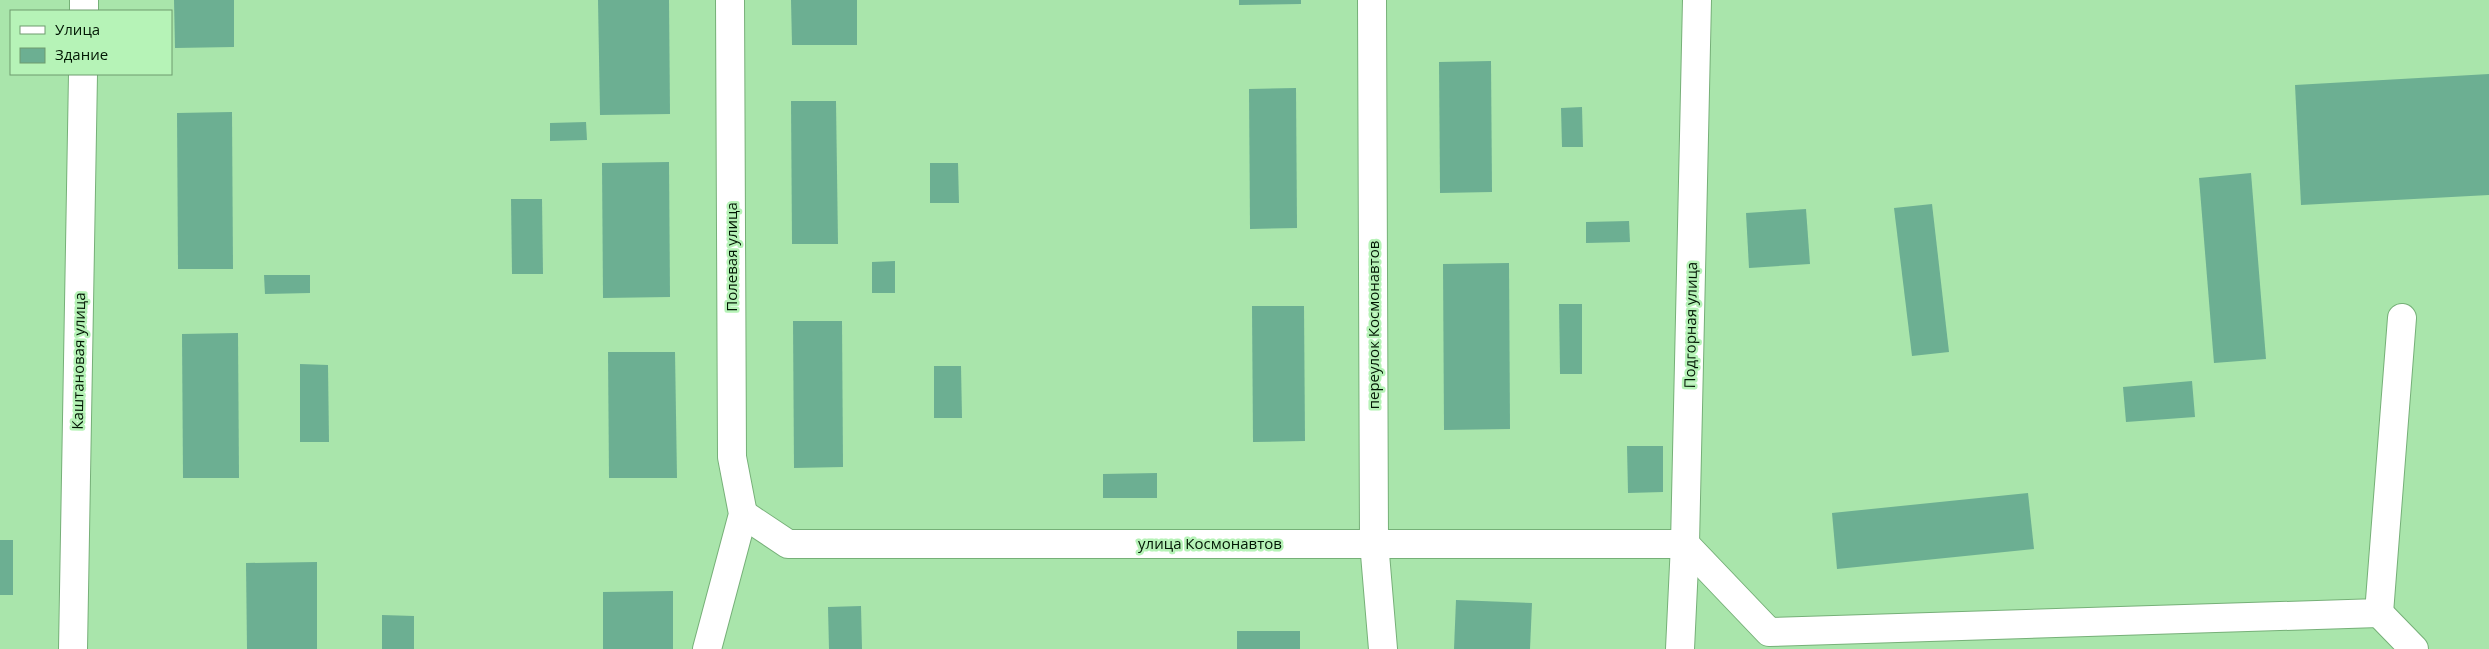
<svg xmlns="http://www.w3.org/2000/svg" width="2489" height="649" viewBox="0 0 2489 649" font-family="'Open Sans',sans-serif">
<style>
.building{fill:#6caf92}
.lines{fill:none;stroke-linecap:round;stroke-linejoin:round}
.minor-casing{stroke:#76b078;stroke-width:30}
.minor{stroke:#fff;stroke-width:28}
.labels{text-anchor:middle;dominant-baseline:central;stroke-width:5;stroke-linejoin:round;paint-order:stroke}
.street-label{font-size:15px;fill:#021704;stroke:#b6f3b7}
</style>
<rect width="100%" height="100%" fill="#a9e5ab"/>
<g class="building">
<path d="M174 0H234V47L175 48Z"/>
<path d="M598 0H669L670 114 600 115Z"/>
<path d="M791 0H857V45H792Z"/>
<path d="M1239 0H1301V4L1239 5Z"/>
<path d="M1491 61 1492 192 1440 193 1439 62Z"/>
<path d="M2489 74V195L2301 205 2295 85Z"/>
<path d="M1296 88 1297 228 1250 229 1249 89Z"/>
<path d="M791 101H836L838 244H792Z"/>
<path d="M1582 107 1583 147H1562L1561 108Z"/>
<path d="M232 112 233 269H178L177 113Z"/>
<path d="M586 122 587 140 550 141V123Z"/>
<path d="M669 162 670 297 603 298 602 163Z"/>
<path d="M930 163H958L959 203H930Z"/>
<path d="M2251 173 2266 359 2214 363 2199 178Z"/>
<path d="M511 199H542L543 274H512Z"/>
<path d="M1932 204 1949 352 1912 356 1894 208Z"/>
<path d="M1806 209 1810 264 1749 268 1746 213Z"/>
<path d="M1629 221 1630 242 1586 243V222Z"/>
<path d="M895 261V293H872V262Z"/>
<path d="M1509 263 1510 429 1444 430 1443 264Z"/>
<path d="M264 275H310V293L265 294Z"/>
<path d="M1559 304H1582V374H1560Z"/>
<path d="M1252 306H1304L1305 441 1253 442Z"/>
<path d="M793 321H842L843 467 794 468Z"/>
<path d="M238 333 239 478H183L182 334Z"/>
<path d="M608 352H675L677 478H609Z"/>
<path d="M300 364 328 365 329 442H300Z"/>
<path d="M934 366H961L962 418H934Z"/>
<path d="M2192 381 2195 417 2126 422 2123 387Z"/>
<path d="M1627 446H1663V492L1628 493Z"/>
<path d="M1157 473V498H1103V474Z"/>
<path d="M2028 493 2034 549 1837 569 1832 513Z"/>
<rect x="0" y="540" width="13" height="55"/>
<path d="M317 562V649H247L246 563Z"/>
<path d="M673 591V649H603V592Z"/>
<path d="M1456 600 1532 603 1530 649H1454Z"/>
<path d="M861 606 862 649H829L828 607Z"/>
<path d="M382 615 414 616V649H382Z"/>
<rect x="1237" y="631" width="63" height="18"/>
</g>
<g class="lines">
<g class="minor-casing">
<g id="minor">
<path d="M1372 0 1374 542 1383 649"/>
<path d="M84 11V0"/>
<path d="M743 514 788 544H1685L1769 632 2379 613 2402 318"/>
<path d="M2379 613 2414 649"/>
<path d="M73 649 83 74"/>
<path d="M707 649 743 514 732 457 730 0"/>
<path d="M1680 649 1685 544 1697 0"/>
</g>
</g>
<use href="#minor" class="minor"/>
</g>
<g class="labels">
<g class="street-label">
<text transform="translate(731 257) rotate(-90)">Полевая улица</text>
<text transform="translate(1373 325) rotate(-90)">переулок Космонавтов</text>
<text transform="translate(1690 325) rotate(-89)">Подгорная улица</text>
<text transform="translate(78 361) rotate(-89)">Каштановая улица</text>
<text x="1210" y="543">улица Космонавтов</text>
</g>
</g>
<rect x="10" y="10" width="162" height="65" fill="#b6f3b7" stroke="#6e9b6f"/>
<rect x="20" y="26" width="25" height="8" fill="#ffffff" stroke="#6e9b6f"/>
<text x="55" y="35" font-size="15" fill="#021704">Улица</text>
<rect x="20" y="48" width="25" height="15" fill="#6caf92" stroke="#6e9b6f"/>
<text x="55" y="60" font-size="15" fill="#021704">Здание</text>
</svg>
